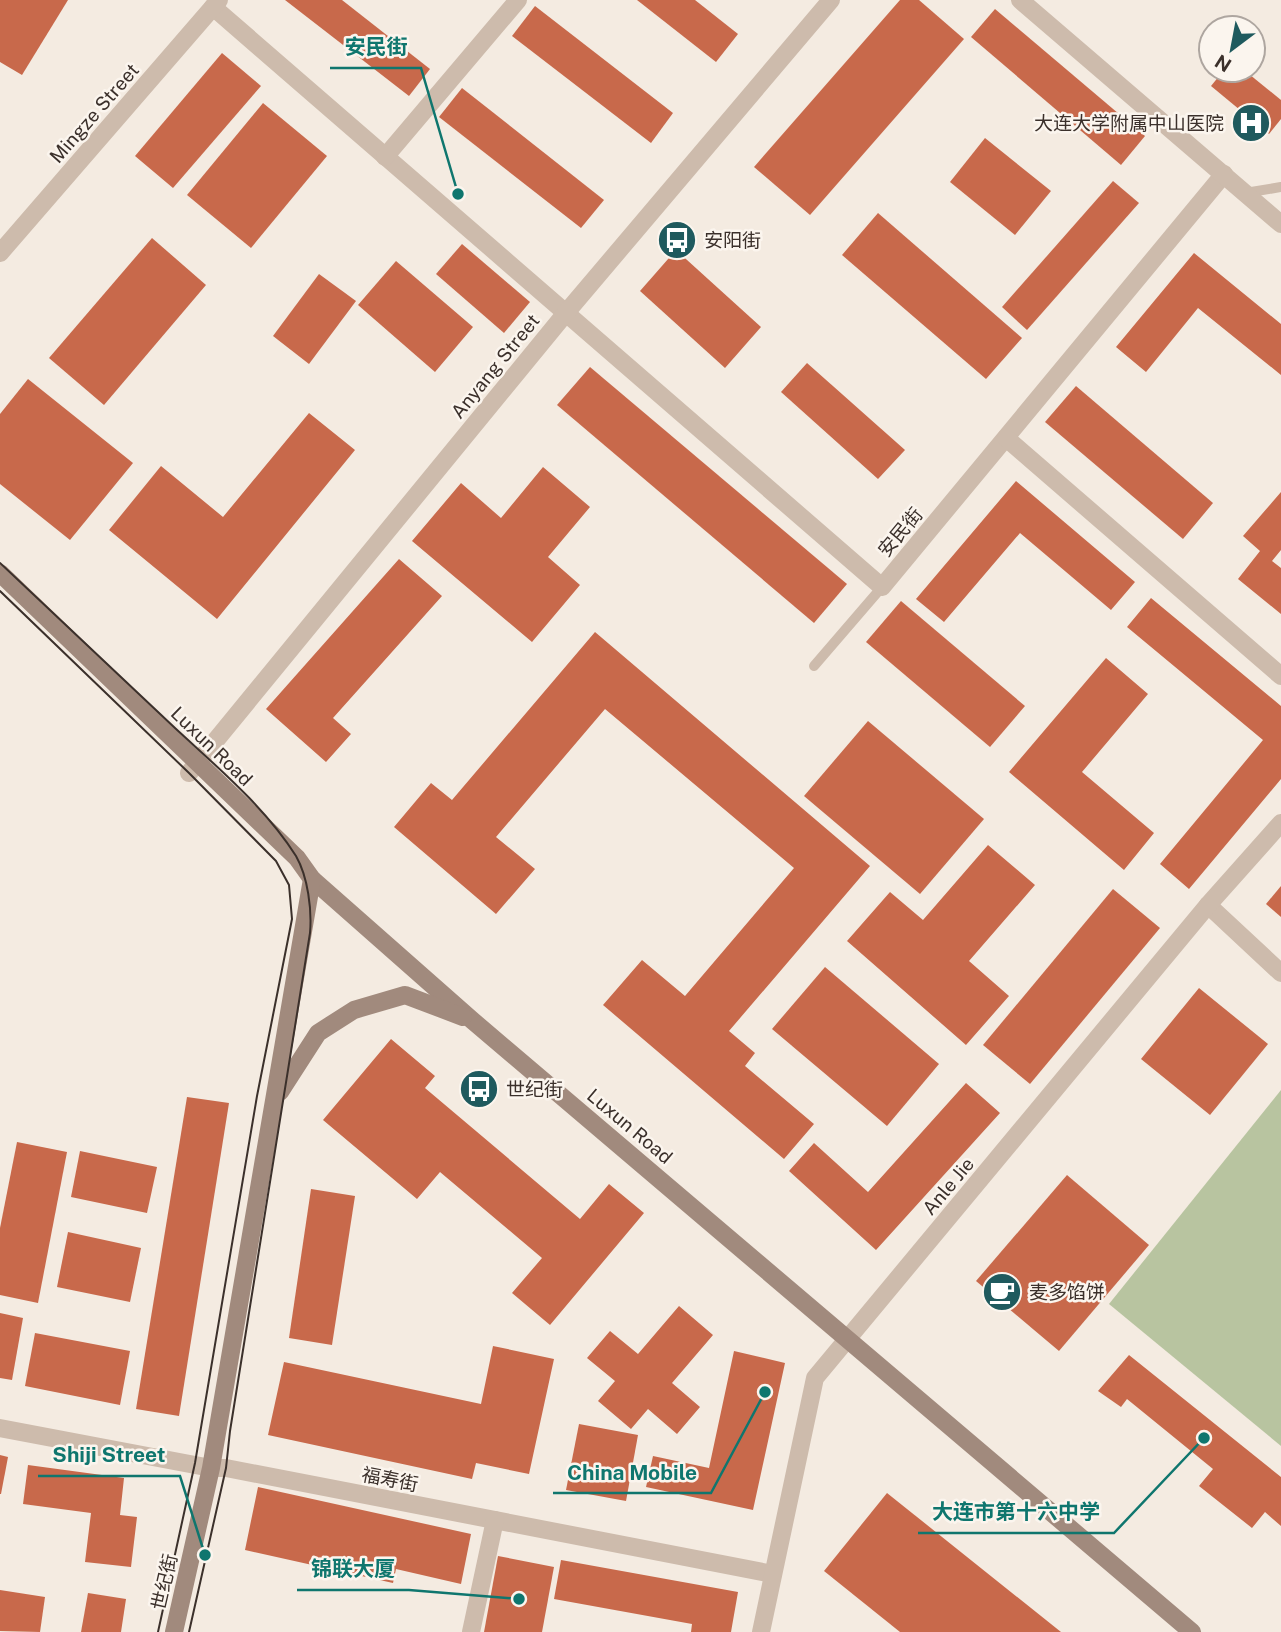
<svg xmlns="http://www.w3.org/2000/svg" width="1281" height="1632" viewBox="0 0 1281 1632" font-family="'Public Sans','Noto Sans SC',sans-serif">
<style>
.green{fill:#b8c4a0}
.building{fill:#c8694b}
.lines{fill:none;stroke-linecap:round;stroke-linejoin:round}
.service{stroke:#cdbbac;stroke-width:10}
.minor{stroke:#cdbbac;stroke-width:18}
.tertiary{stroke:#cdbbac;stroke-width:18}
.secondary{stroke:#a18a7d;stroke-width:18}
.tram{stroke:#3b302b;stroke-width:2}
.labels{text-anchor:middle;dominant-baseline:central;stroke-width:5;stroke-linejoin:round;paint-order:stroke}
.street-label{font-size:19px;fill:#3b302b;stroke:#fbf5ee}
.poi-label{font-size:19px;fill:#3b302b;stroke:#fbf5ee;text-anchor:start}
.leader{fill:none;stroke:#0f766e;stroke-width:2.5}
.callout-dot{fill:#0f766e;stroke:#fbf5ee;stroke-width:2.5}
.callout-label{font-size:21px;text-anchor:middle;font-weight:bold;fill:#0f766e;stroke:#fbf5ee;stroke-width:5;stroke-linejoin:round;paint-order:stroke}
</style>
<rect width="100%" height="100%" fill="#f4ebe1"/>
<path class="green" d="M1281 1090V1446L1109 1304Z"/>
<g class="building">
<path d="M0 0H68L22 75 0 62Z"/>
<path d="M285 0H342L430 69 409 96Z"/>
<path d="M637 0H695L738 34 716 62Z"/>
<path d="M900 0H919L964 39 810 215 754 167Z"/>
<path d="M535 6 673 113 651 143 512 36Z"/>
<path d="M995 9 1145 136 1121 165 971 37Z"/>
<path d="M222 53 261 86 173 188 135 156Z"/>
<path d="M1224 70H1244L1281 100V119L1269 134 1211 86Z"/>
<path d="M462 88 604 200 581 228 439 117Z"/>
<path d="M263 103 327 156 251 248 187 195Z"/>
<path d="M985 138 1051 191 1015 235 950 182Z"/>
<path d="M1113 181 1139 203 1027 330 1002 307Z"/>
<path d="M878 213 1022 338 986 379 842 255Z"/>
<path d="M152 238 206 285 104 405 49 358Z"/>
<path d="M462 244 530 302 504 333 436 274Z"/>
<path d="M676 250 761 327 725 368 640 291Z"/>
<path d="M1194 253 1281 324V375L1198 308 1146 372 1116 347Z"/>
<path d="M396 261 473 327 435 372 358 305Z"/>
<path d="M319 274 356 301 309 364 273 336Z"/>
<path d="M807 363 905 450 878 479 781 392Z"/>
<path d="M590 367 847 584 814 623 557 405Z"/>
<path d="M28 379 133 463 70 540 0 484V414Z"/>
<path d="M1076 386 1213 503 1183 539 1045 422Z"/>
<path d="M309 413 355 450 217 619 109 530 161 466 223 517Z"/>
<path d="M543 467 590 507 548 557 580 585 532 642 412 541 461 483 501 518Z"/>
<path d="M1016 481 1135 582 1111 610 1020 533 944 622 916 599Z"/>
<path d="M1281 492V550L1272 561 1281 568V614L1238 579 1260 551 1243 536Z"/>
<path d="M399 559 442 596 333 718 351 734 326 762 266 709Z"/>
<path d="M1151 598 1281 706V779L1189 889 1160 864 1263 740 1127 627Z"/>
<path d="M901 601 1025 706 990 747 866 642Z"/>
<path d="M595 632 870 866 729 1031 755 1053 745 1066 814 1124 784 1159 603 1005 642 960 685 996 794 868 605 709 496 837 535 869 496 914 394 827 431 783 452 800Z"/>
<path d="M1106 658 1148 694 1082 772 1154 833 1124 870 1009 772Z"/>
<path d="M868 721 984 819 920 894 804 796Z"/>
<path d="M988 845 1035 885 969 961 1009 996 966 1045 847 941 890 892 923 920Z"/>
<path d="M1281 886V917L1266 904Z"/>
<path d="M1113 889 1160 928 1030 1084 983 1045Z"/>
<path d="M825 967 939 1064 887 1126 772 1029Z"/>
<path d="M1199 988 1268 1044 1210 1115 1141 1059Z"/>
<path d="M391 1039 435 1076 425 1088 580 1219 609 1184 644 1213 550 1325 512 1293 542 1258 440 1172 417 1199 323 1120Z"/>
<path d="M966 1083 1000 1113 876 1250 789 1171 814 1143 868 1192Z"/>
<path d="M187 1097 229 1103 179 1416 136 1409Z"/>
<path d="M17 1142 67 1152 38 1303 0 1295V1228Z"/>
<path d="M80 1151 157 1167 147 1213 71 1197Z"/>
<path d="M1067 1175 1149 1245 1059 1351 976 1281Z"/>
<path d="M311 1189 355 1196 332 1345 289 1338Z"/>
<path d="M68 1232 141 1248 130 1302 57 1287Z"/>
<path d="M679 1306 713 1335 672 1383 700 1407 677 1434 648 1409 631 1429 598 1401 615 1381 587 1358 610 1331 638 1354Z"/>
<path d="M0 1313 23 1318 12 1380 0 1378Z"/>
<path d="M35 1333 130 1351 120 1405 25 1386Z"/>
<path d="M493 1346 554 1359 529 1474 476 1463 472 1479 268 1435 284 1362 481 1404Z"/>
<path d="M734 1351 785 1363 753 1510 646 1487 653 1456 709 1468Z"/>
<path d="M1129 1355 1281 1477V1526L1265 1512 1252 1528 1199 1486 1213 1469 1127 1399 1121 1407 1098 1391Z"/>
<path d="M579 1424 638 1435 626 1501 566 1490Z"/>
<path d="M0 1455 8 1457 1 1494H0Z"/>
<path d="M28 1465 124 1478 120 1515 137 1517 131 1567 85 1562 91 1513 23 1504Z"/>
<path d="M258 1487 471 1534 461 1584 396 1569 393 1583 245 1550Z"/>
<path d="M887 1493 1061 1632H900L824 1571Z"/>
<path d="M498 1556 554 1567 542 1632H484Z"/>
<path d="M561 1560 738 1592 731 1632H691L692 1624 554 1599Z"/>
<path d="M0 1590 45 1597 40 1632 0 1631Z"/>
<path d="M88 1593 126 1599 121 1632H81Z"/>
</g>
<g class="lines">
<g class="service">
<path d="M1245 193 1281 187"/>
<path d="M814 666 882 587"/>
</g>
<g class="minor">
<path d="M213 7 882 587 1224 174"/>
<path d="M385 157 518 0"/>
<path d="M1006 438 1281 676"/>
<path d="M189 773 565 314 831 0"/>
<path d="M1208 905 1281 973"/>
<path d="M0 1428 211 1468H226L773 1574"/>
<path d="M471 1632 495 1520"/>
<path d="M761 1632 815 1378 1208 905 1281 823"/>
</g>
<g class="tertiary">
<path d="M1020 0 1281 224"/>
<path d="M0 253 219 0"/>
</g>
<g class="secondary">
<path d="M0 573 297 858 312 879 473 1021 1192 1632"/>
<path d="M280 1092 318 1033 354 1010 405 995 463 1017"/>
<path d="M174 1632 211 1468 312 879"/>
</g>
<g class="tram">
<path d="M0 563C58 618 117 673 175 728 217 767 265 807 296 856 308 877 312 910 310 933L230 1431 226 1468 189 1632"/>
<path d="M0 591 189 773 276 861 289 885 292 919 257 1096 195 1463 158 1632"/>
</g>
</g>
<defs>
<g id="hospital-disc" transform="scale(2.0125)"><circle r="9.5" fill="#1f5a5e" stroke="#fbf5ee"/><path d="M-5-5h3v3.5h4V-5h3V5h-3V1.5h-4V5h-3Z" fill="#fff"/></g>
<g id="bus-disc" transform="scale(2.0125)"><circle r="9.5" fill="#1f5a5e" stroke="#fbf5ee"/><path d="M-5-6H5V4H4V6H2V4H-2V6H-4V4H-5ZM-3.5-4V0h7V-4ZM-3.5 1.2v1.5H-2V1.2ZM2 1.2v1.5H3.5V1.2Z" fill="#fff"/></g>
<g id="cafe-disc" transform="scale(2.0125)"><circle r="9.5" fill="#1f5a5e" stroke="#fbf5ee"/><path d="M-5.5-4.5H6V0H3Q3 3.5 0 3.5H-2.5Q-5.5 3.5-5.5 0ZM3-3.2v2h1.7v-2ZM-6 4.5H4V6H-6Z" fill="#fff"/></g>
</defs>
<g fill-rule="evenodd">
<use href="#hospital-disc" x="1251" y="123"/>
<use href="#bus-disc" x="677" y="240"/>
<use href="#bus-disc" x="479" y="1089"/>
<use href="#cafe-disc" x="1002" y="1292"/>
</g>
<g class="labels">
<g class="street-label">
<text transform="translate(94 113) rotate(-49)">Mingze Street</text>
<text transform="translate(495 366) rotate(-51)">Anyang Street</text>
<text transform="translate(900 532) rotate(-50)">安民街</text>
<text transform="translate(212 746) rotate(44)">Luxun Road</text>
<text transform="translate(630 1126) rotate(40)">Luxun Road</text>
<text transform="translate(948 1186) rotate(-50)">Anle Jie</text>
<text transform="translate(390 1479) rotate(11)">福寿街</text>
<text transform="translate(164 1582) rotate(-77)">世纪街</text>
</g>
<g class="poi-label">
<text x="1224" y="123" text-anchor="end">大连大学附属中山医院</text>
<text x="704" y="240">安阳街</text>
<text x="506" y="1089">世纪街</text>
<text x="1029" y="1292">麦多馅饼</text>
</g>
</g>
<path class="leader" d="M458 194L421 68H330M205 1555L180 1476H38M765 1392L711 1493H553M1204 1438L1114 1533H918M519 1599L409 1590H297"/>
<g class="callout-dot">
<circle cx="458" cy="194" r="7"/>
<circle cx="205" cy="1555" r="7"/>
<circle cx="765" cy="1392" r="7"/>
<circle cx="1204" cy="1438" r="7"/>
<circle cx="519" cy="1599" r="7"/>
</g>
<g class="callout-label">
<text x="376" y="54">安民街</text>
<text x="109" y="1462">Shiji Street</text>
<text x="632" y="1480">China Mobile</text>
<text x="1016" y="1519">大连市第十六中学</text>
<text x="353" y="1576">锦联大厦</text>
</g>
<g transform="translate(1232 49) rotate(212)"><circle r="33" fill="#fbf5ee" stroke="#aea6a0" stroke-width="2"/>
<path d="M0-5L12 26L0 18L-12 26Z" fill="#1f5a5e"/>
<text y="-10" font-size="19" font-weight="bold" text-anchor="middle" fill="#3b302b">N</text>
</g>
</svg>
